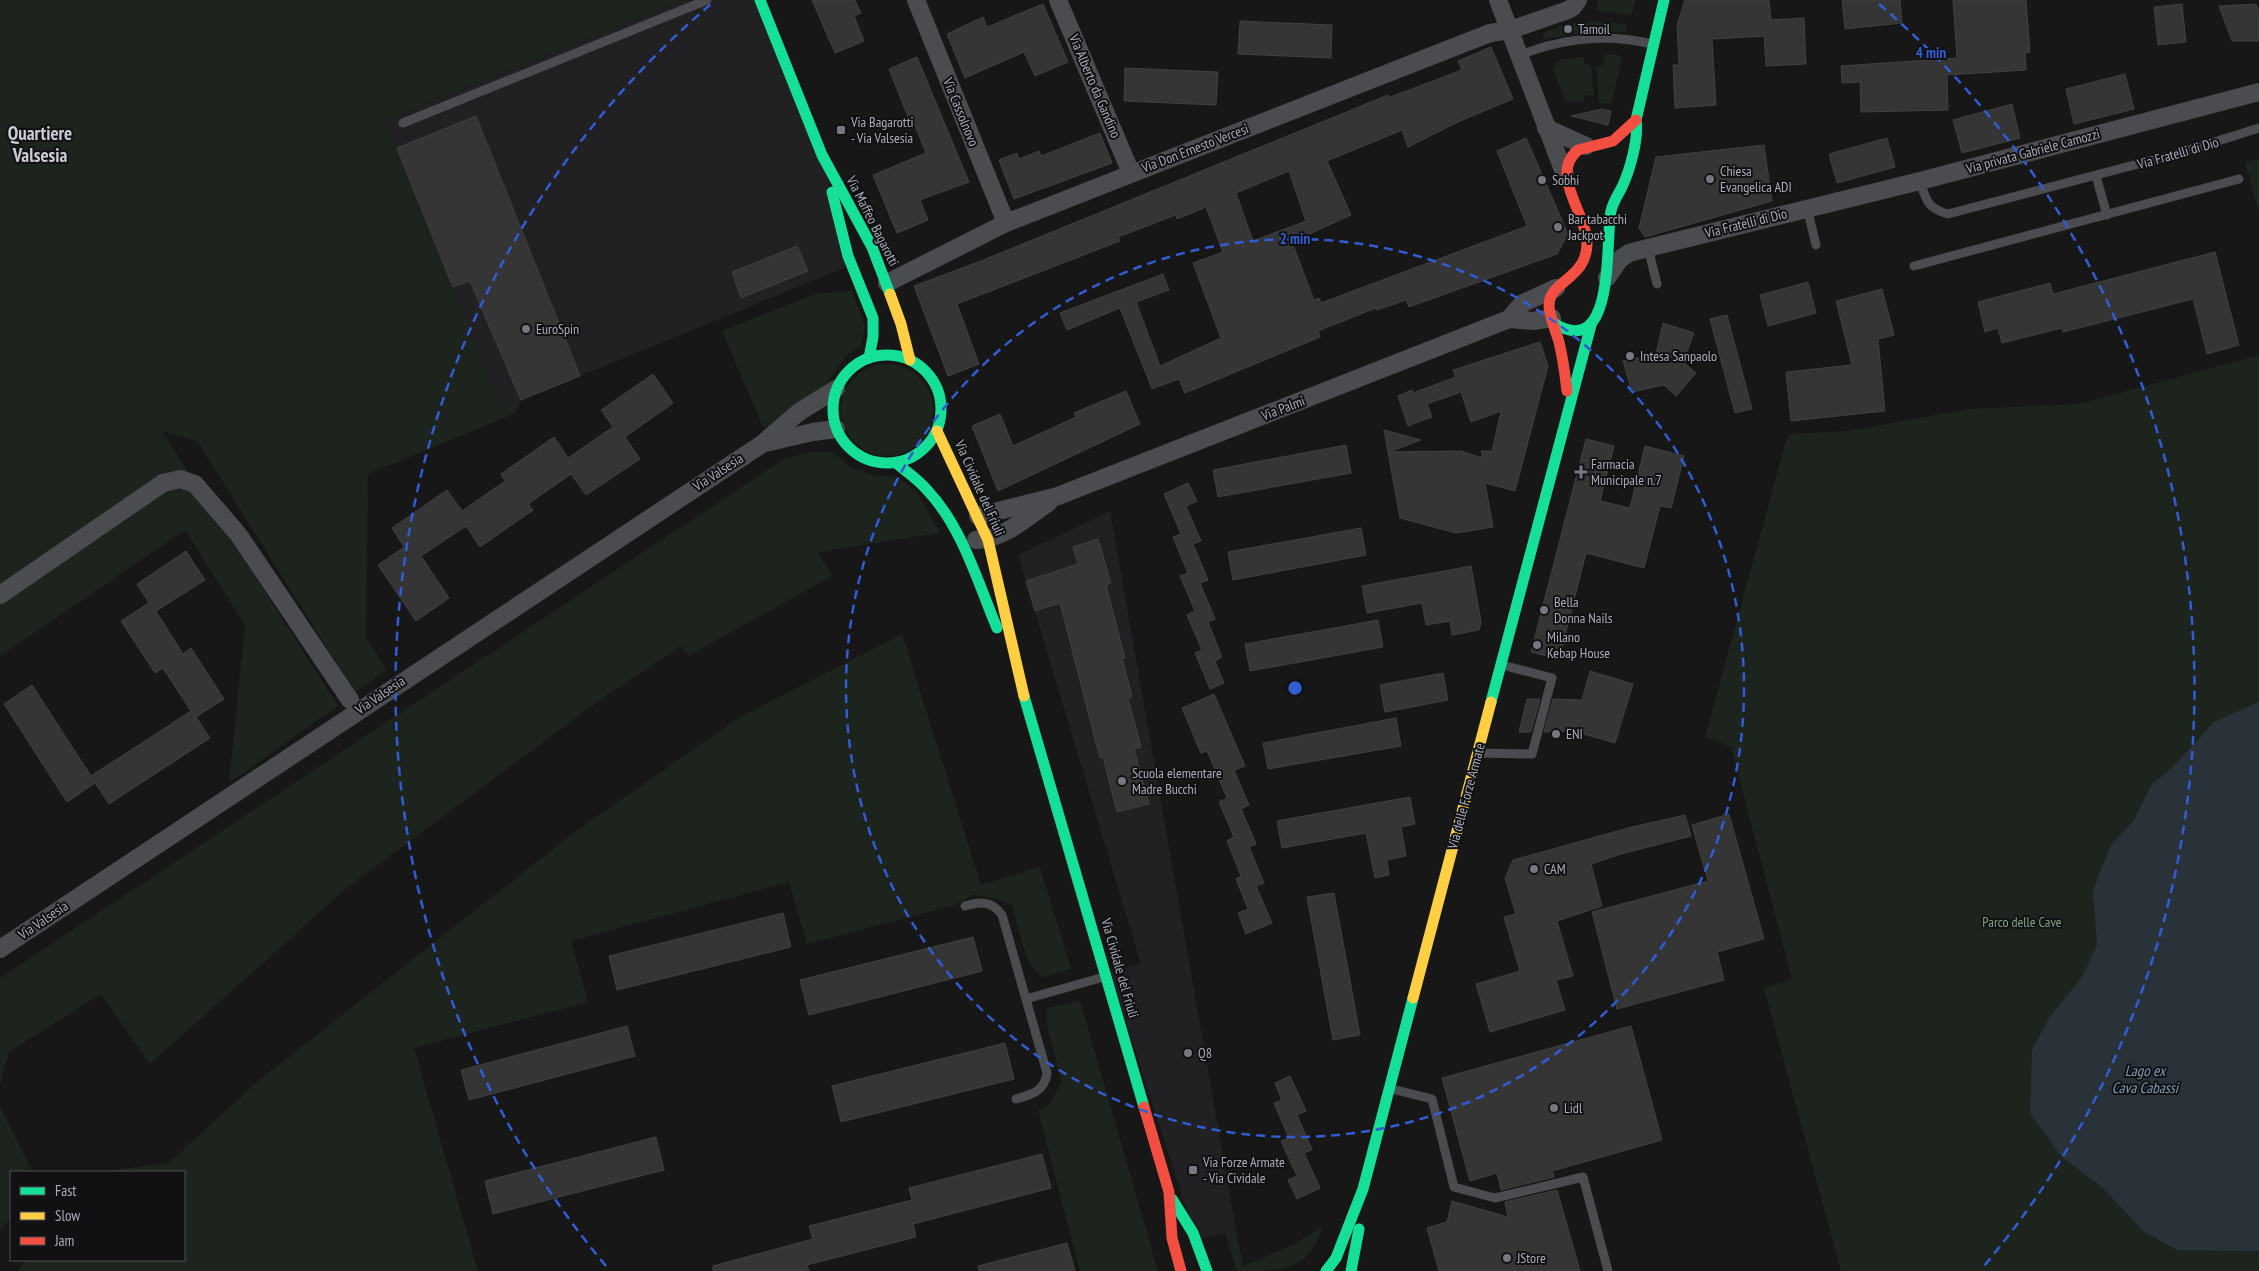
<svg xmlns="http://www.w3.org/2000/svg" width="2259" height="1271" viewBox="0 0 2259 1271" font-family="'PT Sans Narrow',sans-serif">
<style>
.built{fill:#212123}
.green{fill:#1d241e}
.water{fill:#2a3239}
.building{fill:#353536;stroke:#3f4043;fill-rule:evenodd}
.lines{fill:none;stroke-linecap:round;stroke-linejoin:round}
.lane{stroke:#4b4c50;stroke-width:9}
.street{stroke:#4b4c50;stroke-width:18}
.fast{stroke:#16e098;stroke-width:11}
.slow{stroke:#ffcf43;stroke-width:11}
.jam{stroke:#f24e42;stroke-width:11}
.ring{fill:none;stroke:#325cd3;stroke-width:2.5;stroke-dasharray:9 6}
.poi-dot{fill:#757880;stroke:#111113;stroke-width:2}
.labels{text-anchor:middle;dominant-baseline:central;stroke-width:4;stroke-linejoin:round;paint-order:stroke}
.poi-label{font-size:14px;fill:#a8adb8;stroke:#111113;text-anchor:start}
.street-label{font-size:14px;fill:#a8adb8;stroke:#111113}
.park-label{font-size:14px;fill:#7fa381;stroke:#111113}
.water-label{font-size:15px;font-style:italic;fill:#7f9bb3;stroke:#111113}
.district-label{font-size:19px;font-weight:bold;fill:#c9ccd4;stroke:#111113}
.centre{fill:#325cd3;stroke:#111113;stroke-width:2.5}
.ring-label{font-size:15px;text-anchor:middle;font-weight:bold;fill:#325cd3;stroke:#111113;stroke-width:4;stroke-linejoin:round;paint-order:stroke}
</style>
<rect width="100%" height="100%" fill="#171717"/>
<g class="built">
<path d="M684 0H758L821 155 851 265 502 408 386 120Z"/>
<path d="M1110 511 1236 1230 1196 1240 1110 972 1141 964 1018 555Z"/>
</g>
<g class="green">
<path d="M0 0H684L386 120 502 408 521 400 516 413 368 474 366 638 387 670 355 692 197 441 162 431 338 706 229 783 245 625 185 530 0 656Z"/>
<path d="M1597 0H1636L1631 15 1598 11Z"/>
<path d="M1605 21 1624 24 1627 27 1626 32 1592 31 1544 39 1543 34 1545 31 1574 23Z"/>
<path d="M1615 54 1622 58 1611 104 1599 103 1596 66H1602L1605 55Z"/>
<path d="M1585 57 1584 64 1591 65 1594 96 1585 95 1583 102 1566 101 1553 69 1561 59Z"/>
<path d="M2259 159V212L2245 162Z"/>
<path d="M852 291 865 326 861 345 844 358 827 383 764 429 722 331 815 294Z"/>
<path d="M2259 355V1271H1841L1764 988 1792 979 1731 747 1705 737 1788 434 1848 431 1969 409 2079 404Z"/>
<circle cx="887" cy="410" r="46"/>
<path d="M812 452H833L852 468 874 475 898 477 917 492 940 533 818 552 832 576 688 656 681 646 604 697 348 887 150 1064 101 994 9 1052 0 1084V978L784 459Z"/>
<path d="M902 634 981 885 1040 867 1071 969 1043 977C1025 969 1018 924 1012 905L994 898 973 895 955 905 807 944 789 882 571 941 588 1002 414 1048 478 1271H17L26 1260H184V1172H99L169 1163 257 1082 572 834 737 719Z"/>
<path d="M1080 1001 1158 1271H1080L1038 1110 1048 1106 1062 1082 1047 1026V1008Z"/>
<path d="M0 1107 33 1172H11V1217L0 1231Z"/>
<path d="M1323 1226C1309 1271 1283 1271 1237 1271L1225 1233 1236 1230 1243 1266 1295 1244Z"/>
</g>
<path class="water" d="M2259 702V1251L2177 1250 2143 1231 2103 1188 2062 1157 2030 1113 2032 1050 2049 1018 2082 977 2097 945 2093 890 2111 845 2134 820 2152 784 2171 769 2214 722Z"/>
<g class="building">
<path d="M812 0H855L861 13 854 16 864 41 835 53Z"/>
<path d="M1685 0H1769L1771 20 1804 18 1806 64 1766 66 1764 36 1712 39 1716 105 1675 108 1673 65H1679L1677 25Z"/>
<path d="M1842 0H1900L1902 23 1845 29Z"/>
<path d="M1953 0H2026L2030 52 2025 53 2026 70 1947 75 1948 110 1861 112 1860 82 1842 83 1841 66 1957 58Z"/>
<path d="M1043 4 1068 62 1035 76 1024 52 965 78 947 34 983 17 987 27Z"/>
<path d="M2182 4 2186 42 2158 45 2154 7Z"/>
<path d="M2256 4 2259 11V41H2232L2219 6Z"/>
<path d="M1240 21 1332 25 1331 58 1238 54Z"/>
<path d="M1491 47 1513 99 1460 121 1408 147 1402 130 1327 161 1351 215 1292 242 1314 300 1319 298 1321 303 1527 226 1497 151 1526 138 1568 234 1557 254 1409 307 1406 300 1377 310 1376 308 1318 331 1320 337 1185 393 1179 379 1152 389 1120 308 1067 330 1060 313 1163 274 1169 290 1136 302 1160 366 1221 338 1193 263 1223 252 1206 207 1177 219 1176 215 1118 237 1120 241 957 304 979 364 948 376 914 286 981 261 1388 95V98L1462 70 1458 61ZM1289 171 1306 221 1253 241 1236 193Z"/>
<path d="M917 57 969 182 920 200 928 220 897 233 873 175 926 153 914 123 911 124 889 69Z"/>
<path d="M1125 68 1218 72 1216 105 1124 101Z"/>
<path d="M2125 74 2134 109 2074 124 2066 89Z"/>
<path d="M2012 104 2020 138 1962 153 1953 120Z"/>
<path d="M1602 109 1611 111 1608 125 1571 116Z"/>
<path d="M476 116 580 376 521 400 470 281 453 287 397 148Z"/>
<path d="M1100 133 1112 163 1014 199 999 160 1017 153 1019 159 1039 151 1041 156Z"/>
<path d="M1887 138 1895 167 1837 183 1829 154Z"/>
<path d="M1764 145 1772 201 1645 237 1639 228 1656 157Z"/>
<path d="M797 246 808 271 741 298 732 272Z"/>
<path d="M2215 252 2239 345 2207 354 2193 299 2063 332 2062 328 2002 343 1998 328 1985 332 1978 302 2050 283 2053 294Z"/>
<path d="M1808 282 1816 313 1768 326 1760 295Z"/>
<path d="M1882 289 1894 335 1878 339 1885 411 1791 421 1786 372 1852 365 1836 301Z"/>
<path d="M1727 315 1752 409 1735 413 1710 319Z"/>
<path d="M1663 323 1694 333 1683 362 1696 373 1676 396 1664 385 1632 392 1623 361 1656 354Z"/>
<path d="M1540 342 1548 366 1515 491 1485 483 1493 527 1456 533 1400 518 1384 430 1421 440 1389 452 1461 451 1483 458 1481 451H1492L1501 411 1471 422 1461 392 1427 404 1432 417 1408 426 1398 396 1412 390 1413 393 1456 377 1453 370Z"/>
<path d="M653 374 673 403 625 437 640 459 586 495 571 474 528 504 533 510 480 547 466 526 421 556 449 598 416 621 378 565 404 547 392 528 447 490 462 511 505 481 501 474 554 437 568 458 613 427 601 410Z"/>
<path d="M1126 391 1140 424 998 491 972 426 1000 414 1013 446 1076 417 1074 413Z"/>
<path d="M1586 439 1614 446 1600 501 1630 508 1645 446 1684 456 1671 508 1660 506 1644 568 1586 553 1559 659 1531 652Z"/>
<path d="M1346 445 1351 473 1218 497 1213 470Z"/>
<path d="M1188 483 1197 501 1186 506 1201 541 1193 544 1208 580 1200 583 1215 619 1208 622 1222 657 1215 661 1224 683 1210 689 1195 653 1202 650 1187 615 1195 611 1180 576 1188 573 1173 537 1181 534 1164 494Z"/>
<path d="M1361 528 1366 555 1233 580 1228 552Z"/>
<path d="M1098 539 1111 583 1106 585 1125 658H1122L1132 697 1128 698 1141 747 1134 749 1149 804 1117 812 1103 757 1100 758 1060 603 1035 611 1026 581 1078 564 1073 547Z"/>
<path d="M186 551 205 580 156 611 183 654 191 648 224 699 196 717 210 738 109 804 95 783 67 802 4 704 32 685 91 776 191 711 163 668 155 673 121 621 149 603 137 584Z"/>
<path d="M1471 566 1481 622 1479 630 1452 635 1450 621 1426 625 1422 603 1367 613 1362 586Z"/>
<path d="M1378 620 1383 647 1250 671 1245 644Z"/>
<path d="M1590 671 1633 684 1615 743 1573 731 1544 732 1553 699 1582 700Z"/>
<path d="M1443 673 1448 700 1385 712 1380 685Z"/>
<path d="M1214 694 1245 766 1234 770 1249 805 1241 809 1256 844 1249 847 1264 883 1256 886 1272 923 1246 934 1238 913 1248 909 1236 879 1241 876 1227 841 1234 837 1219 802 1227 798 1207 751 1201 753 1182 708Z"/>
<path d="M1527 699H1540L1531 732H1519Z"/>
<path d="M1396 718 1401 746 1268 769 1263 743Z"/>
<path d="M1410 797 1415 824 1401 827 1406 856 1387 860 1389 875 1375 878 1366 833 1282 848 1277 821Z"/>
<path d="M1729 814 1764 939 1717 952 1724 980 1617 1009 1592 912 1708 881 1692 825Z"/>
<path d="M1685 815 1691 836 1621 854 1591 864 1602 906 1557 921 1573 976 1556 980 1565 1010 1490 1032 1476 984 1520 971 1504 917 1516 914 1505 878 1513 860 1632 827Z"/>
<path d="M1334 893 1360 1035 1333 1040 1307 897Z"/>
<path d="M783 913 791 947 617 990 609 956Z"/>
<path d="M973 937 982 971 809 1015 800 980Z"/>
<path d="M627 1026 635 1056 469 1100 461 1070Z"/>
<path d="M1631 1026 1662 1140 1552 1171 1554 1177 1501 1190 1497 1173 1470 1181 1442 1078Z"/>
<path d="M1005 1043 1014 1079 841 1122 832 1086Z"/>
<path d="M1290 1076 1306 1111 1297 1115 1312 1150 1304 1153 1320 1188 1297 1199 1288 1180 1297 1176 1281 1141 1289 1138 1274 1103 1282 1100 1275 1083Z"/>
<path d="M656 1137 664 1170 493 1214 485 1181Z"/>
<path d="M1042 1154 1051 1188 913 1224 916 1237 807 1265 809 1271H713V1266L813 1239 809 1226 912 1200 909 1188Z"/>
<path d="M1557 1190 1580 1271H1439L1427 1228 1447 1222 1452 1201 1508 1217 1505 1202Z"/>
<path d="M1067 1243 1075 1271H979L978 1266Z"/>
</g>
<g class="lines">
<g class="lane">
<path d="M1520 55C1563 38 1606 33 1652 44"/>
<path d="M403 123 707 0"/>
<path d="M2096 176 2107 215"/>
<path d="M1920 181C1926 200 1927 208 1948 214L2176 154 2259 128"/>
<path d="M1807 208 1816 245"/>
<path d="M1648 248 1657 284"/>
<path d="M1914 266 2239 179"/>
<path d="M1480 753 1532 754 1552 678 1502 665"/>
<path d="M965 906C981 901 992 901 1002 915L1047 1073C1045 1091 1031 1095 1016 1099"/>
<path d="M1026 999 1104 977"/>
<path d="M1392 1089 1432 1099 1454 1187 1495 1198 1583 1177 1608 1271"/>
</g>
<g class="street">
<path d="M916 0 1006 223"/>
<path d="M1058 0 1131 173"/>
<path d="M1498 0 1565 175"/>
<path d="M1546 128 1586 146"/>
<path d="M1607 278 1620 259 1629 253 1648 248 1920 181 2259 92"/>
<path d="M887 283 1006 223 1490 33 1510 30 1568 10 1573 7 1578 0"/>
<path d="M1509 319 1533 321 1552 318"/>
<path d="M765 443 813 432 836 429"/>
<path d="M978 516 1058 496 1509 319 1523 303 1556 288"/>
<path d="M976 540C1004 539 1026 518 1049 502"/>
<path d="M0 595 163 483 180 479 195 484 238 534 350 700"/>
<path d="M0 949 762 444 799 412 836 389"/>
</g>
<g class="fast">
<path d="M760 0 822 155 872 247 890 294"/>
<path d="M832 192 848 256 873 318V337L869 358"/>
<path d="M1555 324C1616 360 1605 242 1611 211 1613 202 1618 195 1622 187 1630 170 1639 138 1636 120L1664 0"/>
<circle cx="887" cy="409" r="54"/>
<path d="M896 463C907 472 919 480 928 491 962 527 978 583 997 628"/>
<path d="M1024 696 1144 1107"/>
<path d="M1491 702 1591 325"/>
<path d="M1172 1199 1193 1233 1207 1271"/>
<path d="M1326 1271 1336 1258 1363 1189 1413 998"/>
<path d="M1351 1271 1359 1229"/>
</g>
<g class="slow">
<path d="M890 294 901 324 910 360"/>
<path d="M937 431 988 540 1024 696"/>
<path d="M1413 998 1491 702"/>
</g>
<g class="jam">
<path d="M1567 391C1565 374 1563 358 1559 342 1556 331 1549 316 1549 305 1549 281 1588 279 1587 242 1586 213 1549 174 1578 150L1613 141 1636 120"/>
<path d="M1144 1107 1169 1192 1172 1238 1181 1271"/>
</g>
</g>
<g class="ring">
<circle cx="1295" cy="688" r="449"/>
<path d="M606 1266A899 899 0 0 1 711 4M1879 4A899 899 0 0 1 1984 1266"/>
</g>
<g class="poi-dot">
<circle cx="1568" cy="29" r="5"/>
<rect x="836" y="125" width="10" height="10" rx="2.5"/>
<circle cx="1710" cy="179" r="5"/>
<circle cx="1542" cy="180" r="5"/>
<circle cx="1558" cy="227" r="5"/>
<circle cx="526" cy="329" r="5"/>
<circle cx="1630" cy="356" r="5"/>
<path d="M1578.5 464.5h5v5h5v5h-5v5h-5v-5h-5v-5h5z"/>
<circle cx="1544" cy="610" r="5"/>
<circle cx="1537" cy="645" r="5"/>
<circle cx="1556" cy="734" r="5"/>
<circle cx="1122" cy="781" r="5"/>
<circle cx="1534" cy="869" r="5"/>
<circle cx="1188" cy="1053" r="5"/>
<circle cx="1554" cy="1108" r="5"/>
<rect x="1188" y="1165" width="10" height="10" rx="2.5"/>
<circle cx="1507" cy="1258" r="5"/>
</g>
<g class="labels">
<g class="poi-label">
<text x="1578" y="29">Tamoil</text>
<text x="851" y="122">Via Bagarotti<tspan x="851" dy="16">- Via Valsesia</tspan></text>
<text x="1720" y="171">Chiesa<tspan x="1720" dy="16">Evangelica ADI</tspan></text>
<text x="1552" y="180">Sobhi</text>
<text x="1568" y="219">Bar tabacchi<tspan x="1568" dy="16">Jackpot</tspan></text>
<text x="536" y="329">EuroSpin</text>
<text x="1640" y="356">Intesa Sanpaolo</text>
<text x="1591" y="464">Farmacia<tspan x="1591" dy="16">Municipale n.7</tspan></text>
<text x="1554" y="602">Bella<tspan x="1554" dy="16">Donna Nails</tspan></text>
<text x="1547" y="637">Milano<tspan x="1547" dy="16">Kebap House</tspan></text>
<text x="1566" y="734">ENI</text>
<text x="1132" y="773">Scuola elementare<tspan x="1132" dy="16">Madre Bucchi</tspan></text>
<text x="1544" y="869">CAM</text>
<text x="1198" y="1053">Q8</text>
<text x="1564" y="1108">Lidl</text>
<text x="1203" y="1162">Via Forze Armate<tspan x="1203" dy="16">- Via Cividale</tspan></text>
<text x="1517" y="1258">JStore</text>
</g>
<g class="street-label">
<text transform="translate(1095 86) rotate(67)">Via Alberto da Gandino</text>
<text transform="translate(961 112) rotate(68)">Via Cassolnovo</text>
<text transform="translate(1195 148) rotate(-21)">Via Don Ernesto Vercesi</text>
<text transform="translate(2033 151) rotate(-15)">Via privata Gabriele Camozzi</text>
<text transform="translate(2178 153) rotate(-16)">Via Fratelli di Dio</text>
<text transform="translate(873 221) rotate(63)">Via Maffeo Bagarotti</text>
<text transform="translate(1746 223) rotate(-14)">Via Fratelli di Dio</text>
<text transform="translate(1283 408) rotate(-21)">Via Palmi</text>
<text transform="translate(718 472) rotate(-33)">Via Valsesia</text>
<text transform="translate(980 488) rotate(66)">Via Cividale del Friuli</text>
<text transform="translate(380 695) rotate(-34)">Via Valsesia</text>
<text transform="translate(1466 796) rotate(-75)">Via delle Forze Armate</text>
<text transform="translate(43 920) rotate(-34)">Via Valsesia</text>
<text transform="translate(1120 968) rotate(74)">Via Cividale del Friuli</text>
</g>
<g class="park-label">
<text x="2022" y="922">Parco delle Cave</text>
</g>
<g class="water-label">
<text x="2145" y="1070">Lago ex<tspan x="2145" dy="17">Cava Cabassi</tspan></text>
</g>
<g class="district-label">
<text x="40" y="133">Quartiere<tspan x="40" dy="22">Valsesia</tspan></text>
</g>
</g>
<circle cx="1295" cy="688" r="8" class="centre"/>
<g class="ring-label">
<text x="1931" y="58">4 min</text>
<text x="1295" y="244">2 min</text>
</g>
<rect x="10" y="1171" width="175" height="90" fill="#111113" stroke="#4d4f55"/>
<rect x="20" y="1187" width="25" height="8" fill="#16e098" stroke="#4d4f55"/>
<text x="55" y="1196" font-size="15" fill="#a8adb8">Fast</text>
<rect x="20" y="1212" width="25" height="8" fill="#ffcf43" stroke="#4d4f55"/>
<text x="55" y="1221" font-size="15" fill="#a8adb8">Slow</text>
<rect x="20" y="1237" width="25" height="8" fill="#f24e42" stroke="#4d4f55"/>
<text x="55" y="1246" font-size="15" fill="#a8adb8">Jam</text>
</svg>
